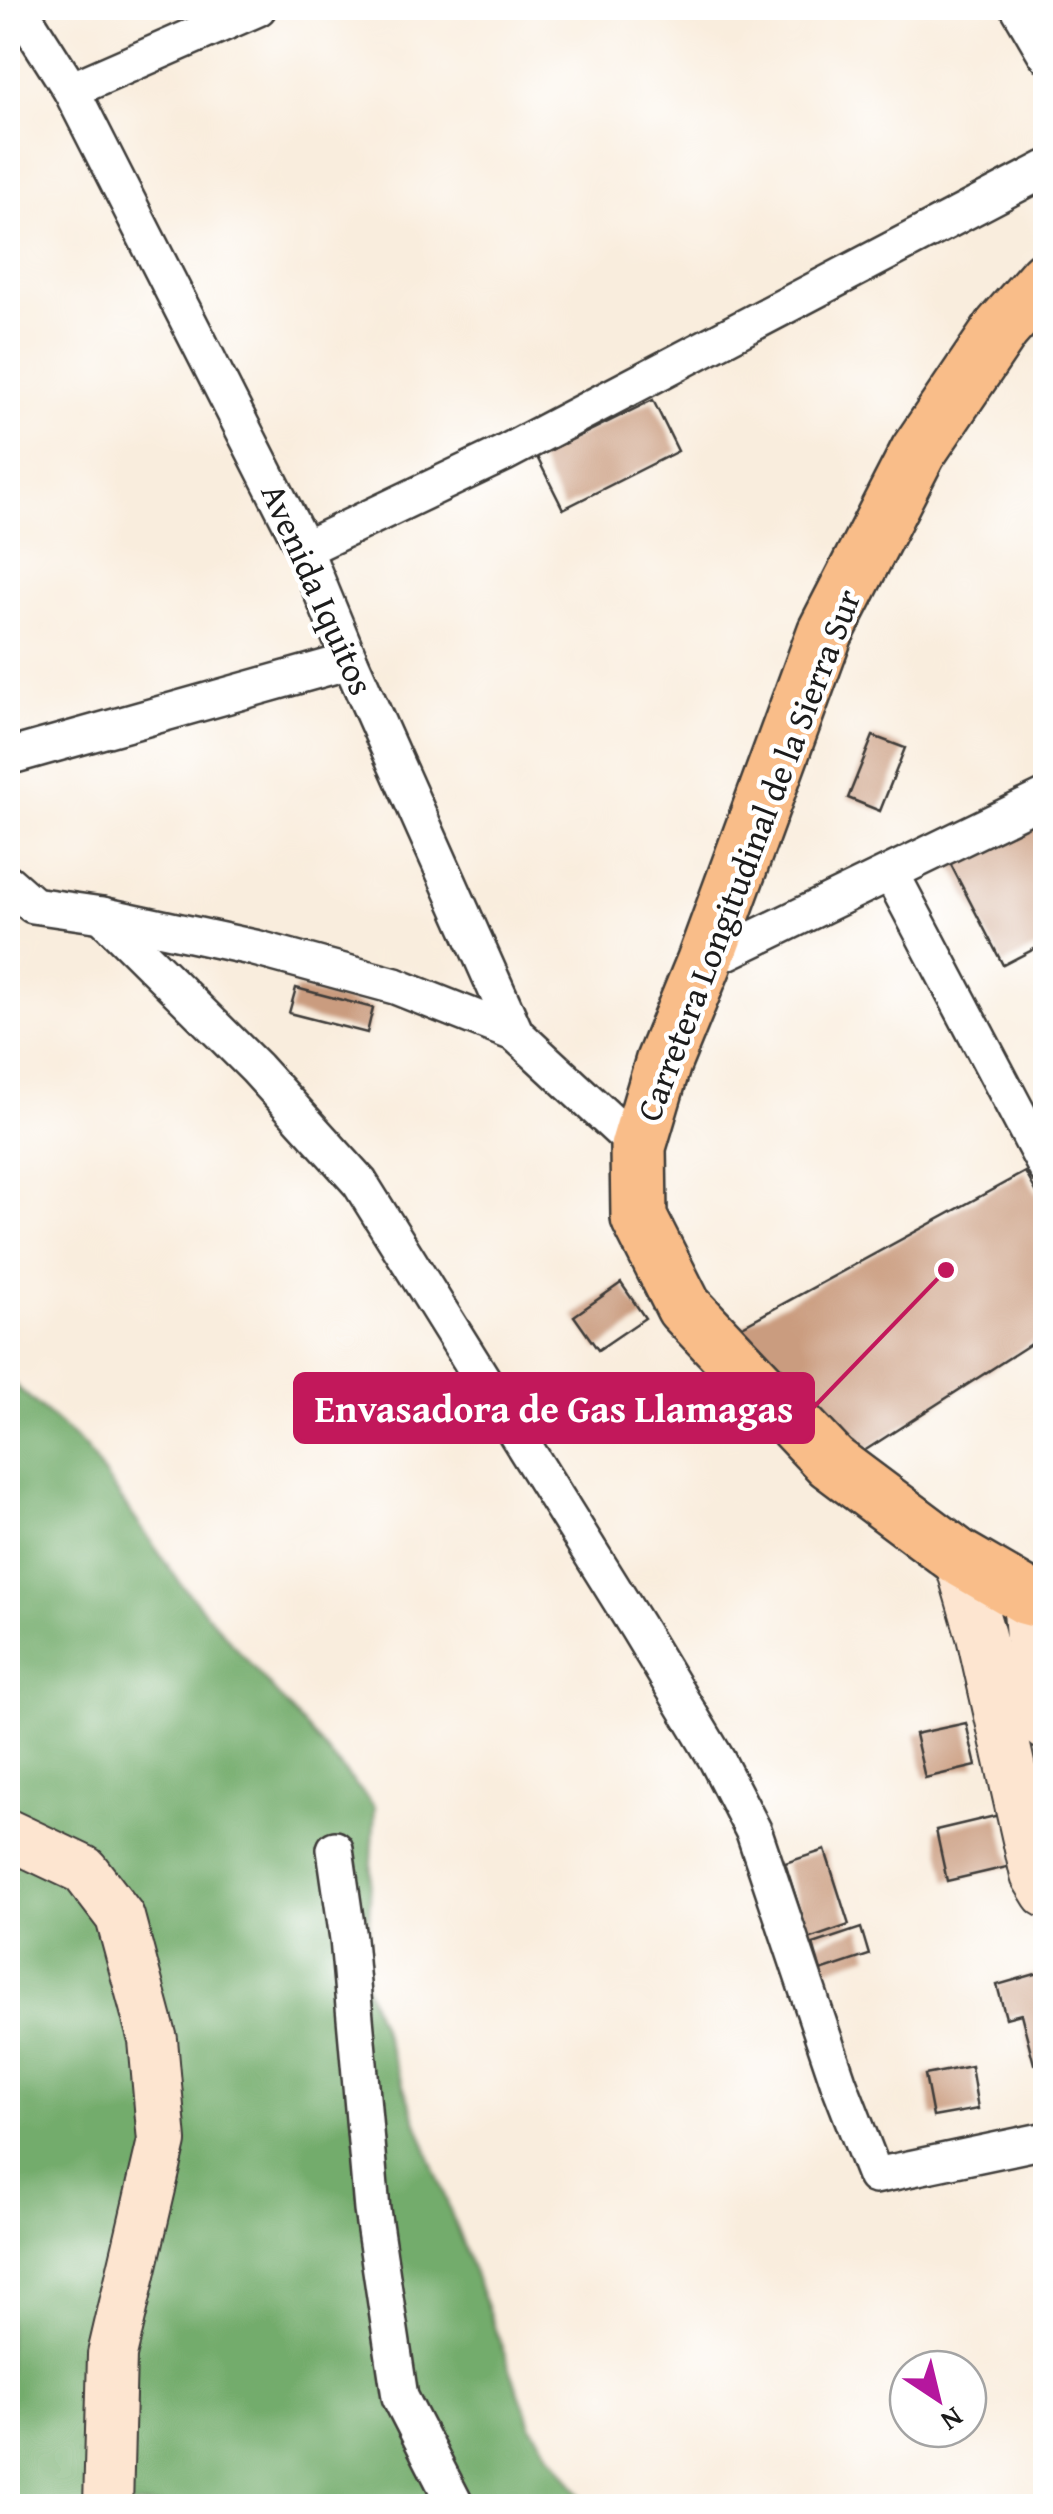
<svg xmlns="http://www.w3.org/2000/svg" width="1053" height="2514" viewBox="0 0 1053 2514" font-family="'Gentium Book Plus',serif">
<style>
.forest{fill:#73ac6c;stroke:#486444;stroke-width:2.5}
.building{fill:#ca9c7f}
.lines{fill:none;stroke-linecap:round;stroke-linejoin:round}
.street-casing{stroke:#3d3b39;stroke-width:40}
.secondary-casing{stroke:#3d3b39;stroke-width:52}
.highway-casing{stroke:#3d3b39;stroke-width:60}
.street{stroke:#fff;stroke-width:35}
.secondary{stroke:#fde5d0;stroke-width:48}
.highway{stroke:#f9bd89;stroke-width:55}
.labels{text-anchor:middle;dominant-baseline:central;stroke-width:9;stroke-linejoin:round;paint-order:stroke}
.street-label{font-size:35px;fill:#1c1c1c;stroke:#fff}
.leader{fill:none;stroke:#c2185b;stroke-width:4}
.callout-dot{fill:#c2185b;stroke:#fff;stroke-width:4}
.callout{fill:#c2185b;stroke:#c2185b;stroke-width:4}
.callout-label{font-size:38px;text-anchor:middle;font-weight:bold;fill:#fff}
</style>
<rect width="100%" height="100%" fill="#fff"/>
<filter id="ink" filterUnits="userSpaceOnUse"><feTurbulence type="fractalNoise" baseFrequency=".01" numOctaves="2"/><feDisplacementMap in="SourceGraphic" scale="20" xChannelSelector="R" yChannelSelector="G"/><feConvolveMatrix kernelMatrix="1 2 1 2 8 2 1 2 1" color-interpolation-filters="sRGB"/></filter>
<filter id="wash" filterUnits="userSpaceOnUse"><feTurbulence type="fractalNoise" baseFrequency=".0048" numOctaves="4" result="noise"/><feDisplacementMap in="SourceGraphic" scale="40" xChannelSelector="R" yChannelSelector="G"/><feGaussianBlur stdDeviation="2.25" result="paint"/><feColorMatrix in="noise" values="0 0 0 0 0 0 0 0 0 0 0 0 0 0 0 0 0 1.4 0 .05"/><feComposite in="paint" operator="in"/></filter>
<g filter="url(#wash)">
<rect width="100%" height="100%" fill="#f9eddd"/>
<path class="forest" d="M8 1379 84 1446 180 1583 375 1807 365 1985 532 2427 588 2506H8Z"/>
<g id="blocks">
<g class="building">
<path d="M653 400 678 451 563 509 537 457Z"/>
<path d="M873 736 905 748 880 811 848 798Z"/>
<path d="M1037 817 1046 834V943L1003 965 950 863Z"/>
<path d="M296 988 373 1008 367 1033 289 1013Z"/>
<path d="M1025 1172 1046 1209V1334L861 1453 735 1330Z"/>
<path d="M621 1283 645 1318 598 1350 574 1316Z"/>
<path d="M966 1723 976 1766 925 1778 915 1734Z"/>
<path d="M999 1815 1011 1866 947 1881 936 1830Z"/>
<path d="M825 1850 849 1925 809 1939 785 1863Z"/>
<path d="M861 1928 869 1955 821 1971 813 1944Z"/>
<path d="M1046 1971V2061L1034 2064 1021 2014 1006 2018 997 1985Z"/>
<path d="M971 2066 978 2109 933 2117 925 2075Z"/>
</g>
</g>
</g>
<g filter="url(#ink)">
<use href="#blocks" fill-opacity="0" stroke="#3d3b39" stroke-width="2.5"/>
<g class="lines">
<g class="street-casing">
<g id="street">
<path d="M19 8 71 90 304 549 350 661 516 1034 638 1147"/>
<path d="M1019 8 1046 54"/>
<path d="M71 90 258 8"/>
<path d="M304 549 503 454 1046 169"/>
<path d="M8 757 350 661"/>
<path d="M892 875 1046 1167"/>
<path d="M8 883 33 905 102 915 255 948 395 986 516 1034"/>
<path d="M102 915 256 1068 360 1183 637 1627 717 1760 754 1832 838 2081 875 2176 1046 2140"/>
<path d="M704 963 1046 797"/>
<path d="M335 1849 348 1939 372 2210 400 2397 456 2506"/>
</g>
</g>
<g class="secondary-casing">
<g id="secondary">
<path d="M958 1557 981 1636 1035 1875 1046 1893"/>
<path d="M1027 1597 1032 1664 1046 1726"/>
<path d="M8 1834 84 1870 120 1917 153 2040 162 2141 112 2355 108 2506"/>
</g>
</g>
<g class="highway-casing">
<path id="highway" d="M1046 278 1002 328 918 452 825 633 704 963 663 1063 638 1147 639 1218 684 1307 831 1462 958 1557 1027 1597 1046 1602"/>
</g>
<use href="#street" class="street"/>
<use href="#secondary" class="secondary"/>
<use href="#highway" class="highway"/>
</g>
</g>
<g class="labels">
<g class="street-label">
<text transform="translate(318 589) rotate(66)">Avenida Iquitos</text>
<text transform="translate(748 855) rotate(-69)">Carretera Longitudinal de la Sierra Sur</text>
</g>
</g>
<path class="leader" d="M946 1270L813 1408"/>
<circle class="callout-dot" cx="946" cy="1270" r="10"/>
<rect class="callout" x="295" y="1374" width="518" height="68" rx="10"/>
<g class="callout-label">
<text x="554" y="1422">Envasadora de Gas Llamagas</text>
</g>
<rect width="1053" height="2514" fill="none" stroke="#fff" stroke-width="40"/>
<g transform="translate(938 2399) rotate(145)"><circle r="48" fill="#ffffff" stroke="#a4a4a4" stroke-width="2.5"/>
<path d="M0-8L18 38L0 25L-18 38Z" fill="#b5179e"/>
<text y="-15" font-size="28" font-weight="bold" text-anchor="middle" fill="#1c1c1c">N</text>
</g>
</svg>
